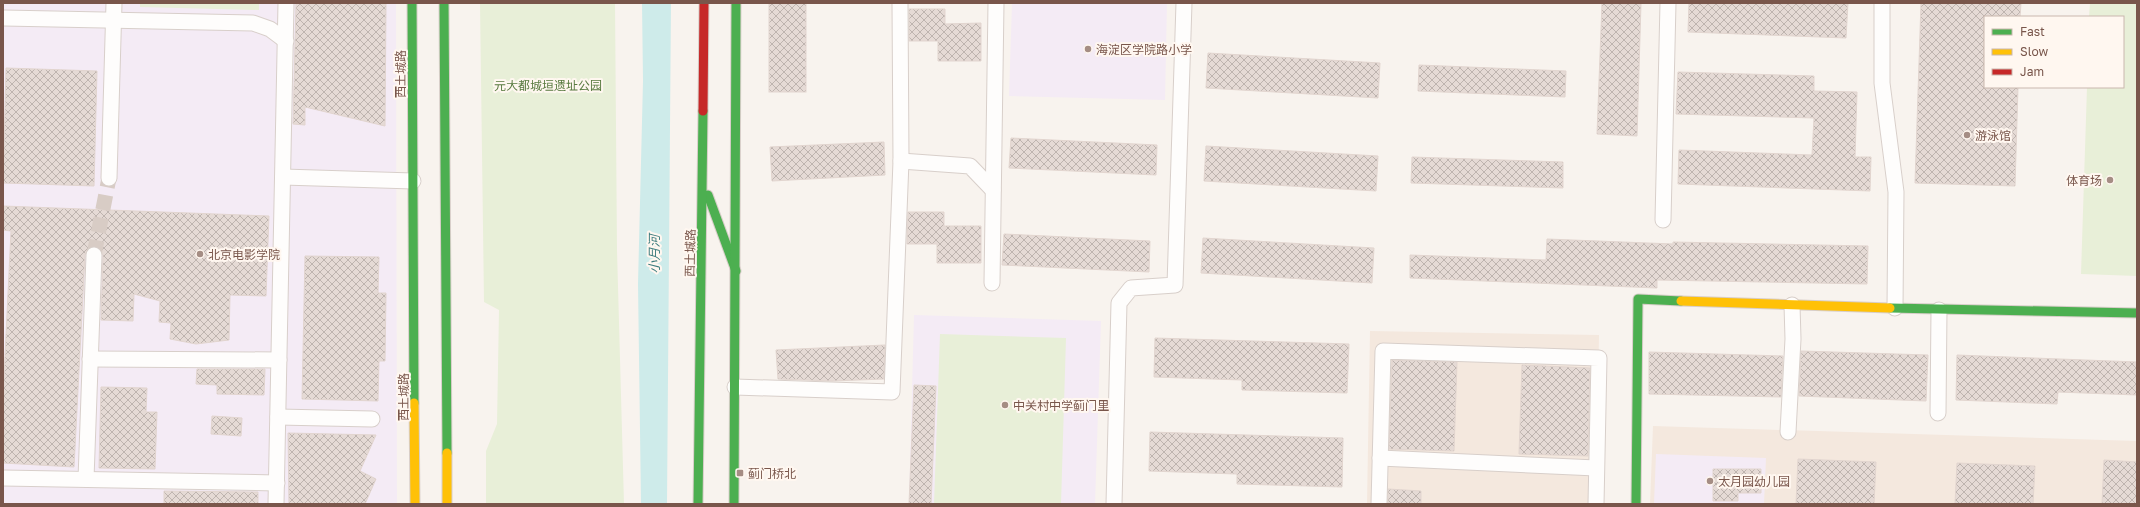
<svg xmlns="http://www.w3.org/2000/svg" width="2140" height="507" viewBox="0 0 2140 507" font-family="'Golos Text','Noto Sans SC',sans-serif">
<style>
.residential{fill:#f4e8de}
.education{fill:#f4ebf5}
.green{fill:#e8efd8}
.water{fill:#ceebea}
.building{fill:url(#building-cross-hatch);stroke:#e2d5cf}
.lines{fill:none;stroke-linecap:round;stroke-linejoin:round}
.street-tunnel{stroke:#d8ccc5;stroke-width:15;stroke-dasharray:15 8;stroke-linecap:butt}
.street-casing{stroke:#d8cfca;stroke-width:17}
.fast-casing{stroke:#d8cec9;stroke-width:11}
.slow-casing{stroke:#d8cec9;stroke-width:11}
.jam-casing{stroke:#d8cec9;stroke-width:11}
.street{stroke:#fefdfc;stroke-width:15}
.fast{stroke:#4caf50;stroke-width:9}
.slow{stroke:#ffc107;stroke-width:9}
.jam{stroke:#c62828;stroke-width:9}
.poi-dot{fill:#a58d84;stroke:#fff7f0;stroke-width:1.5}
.labels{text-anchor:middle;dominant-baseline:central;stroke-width:4;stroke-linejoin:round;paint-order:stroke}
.poi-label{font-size:12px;fill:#79564b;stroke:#fff7f0;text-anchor:start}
.street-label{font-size:12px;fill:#79564b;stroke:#fff7f0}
.park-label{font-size:12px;fill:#587a3f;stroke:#fff7f0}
.water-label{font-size:13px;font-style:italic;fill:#3d7c7e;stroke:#fff7f0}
</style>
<defs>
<pattern id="building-cross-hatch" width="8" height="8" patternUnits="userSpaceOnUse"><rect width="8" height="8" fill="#e5dad5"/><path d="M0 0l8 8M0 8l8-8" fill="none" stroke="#beb4af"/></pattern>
</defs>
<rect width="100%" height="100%" fill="#f8f3ee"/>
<g class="residential">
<path d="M1370 331 1599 335 1596 504H1367Z"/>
<path d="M1653 426 2137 441V504H1650Z"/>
</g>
<g class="education">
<path d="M3 3H396L397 504H3Z"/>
<path d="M1012 3H1167L1165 100 1009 96Z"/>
<path d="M914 315 1101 321 1095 504H909Z"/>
<path d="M1656 454 1766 458 1764 504H1654Z"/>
</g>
<g class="green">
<path d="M140 3H259V10L140 7Z"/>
<path d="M480 3H615L617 250 624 504H486V451L497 424 499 310 484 302Z"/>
<path d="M2090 3H2137V276L2081 274 2087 87H2123V17H2089Z"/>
<path d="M940 334 1066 338 1061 504H934Z"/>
</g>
<path class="water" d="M642 3H671L667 504H641L638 284 643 81Z"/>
<g class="building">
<path d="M296 3H386L385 126 305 107V125L293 124Z"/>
<rect x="769" y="3" width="37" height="89"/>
<path d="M1602 3H1641L1637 136 1597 134Z"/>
<path d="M1689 3H1848L1846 38 1688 32Z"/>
<path d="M1921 3H2021L2020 17H1985V87H2018L2015 186 1915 183Z"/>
<path d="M909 9H945V24L981 23V61H938V41H909Z"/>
<path d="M1208 53 1380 63 1378 98 1206 88Z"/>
<path d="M1419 65 1566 71 1565 97 1418 91Z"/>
<path d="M6 68 97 71 94 186 3 183Z"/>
<path d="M1678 72 1814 76V91L1857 92 1855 157H1871L1870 191 1678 184 1679 150 1812 155 1814 118 1676 114Z"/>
<path d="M1011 138 1157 145 1156 175 1009 168Z"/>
<path d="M884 142 885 175 772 181 770 147Z"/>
<path d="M1206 146 1378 156 1376 191 1204 181Z"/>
<path d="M1412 157 1563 162V188L1411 183Z"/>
<path d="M3 206 269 216 266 296 230 295 229 340 196 344 170 339 171 323 159 322 160 301 134 294 133 321 101 320 103 255 98 247H89L85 255 74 467 3 463V397L11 231 3 230Z"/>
<path d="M908 212H944V226H981V263H937V244H907Z"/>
<path d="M1004 234 1150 241 1149 272 1002 265Z"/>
<path d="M1203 238 1374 248 1372 283 1201 273Z"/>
<path d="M1547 239 1673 244V242L1868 246 1867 284 1657 280V288L1410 278V255L1546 260Z"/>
<path d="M305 256 379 257 378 293H386L385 361H379L378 401 302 399Z"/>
<path d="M1155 338 1349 344 1347 393 1242 390V380L1154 377Z"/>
<path d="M885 345 884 379 832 381 778 379 776 350Z"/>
<path d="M1801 351 1928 355 1926 401 1799 396Z"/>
<path d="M1649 352 1783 356 1781 397 1649 394Z"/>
<path d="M1957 355 2137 362V395L2058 392 2057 404 1956 400Z"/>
<path d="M1392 360 1457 362 1454 451 1389 449Z"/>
<path d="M1522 365 1590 368 1588 456 1519 454Z"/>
<path d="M197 369H265L264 395 217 394V385L196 384Z"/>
<path d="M914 385 936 386 931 504H909Z"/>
<path d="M101 387 147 388 146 412H157L155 469 99 468Z"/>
<path d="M212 416 242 418 241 436 211 434Z"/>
<path d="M1150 432 1343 438 1342 487 1237 484V474L1149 471Z"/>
<path d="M288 433 376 435 360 471 376 479 365 504H289Z"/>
<path d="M1798 459 1876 462 1874 504H1796Z"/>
<path d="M2104 460 2137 462V504H2102Z"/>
<path d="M1957 463 2035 466 2033 504H1955Z"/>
<path d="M1713 469H1761V493H1738V501H1713Z"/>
<path d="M1388 489 1421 491V504H1388Z"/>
<path d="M164 491 258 492V504H164Z"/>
</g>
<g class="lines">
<path class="street-tunnel" d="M94 255 109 178"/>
<g class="street-casing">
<g id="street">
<path d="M1882 3V83L1896 192 1895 308"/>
<path d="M4 18 253 23 270 29 286 41"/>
<path d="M901 161 970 166 993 190"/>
<path d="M283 177 413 181"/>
<path d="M109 178 114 3"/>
<path d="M1663 220 1668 3"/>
<path d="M992 283 996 3"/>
<path d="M90 359 279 360"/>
<path d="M735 387 892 392 901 161 900 3"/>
<path d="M1938 413 1939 310"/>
<path d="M278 417 372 419"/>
<path d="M1788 432 1793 339 1792 305"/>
<path d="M1380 458 1596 468"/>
<path d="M3 478 277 483"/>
<path d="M86 479 94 255"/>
<path d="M276 504 286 3"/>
<path d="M1114 504 1119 303 1131 288 1175 285 1184 3"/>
<path d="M1379 504 1383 351 1599 358 1596 504"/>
</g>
</g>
<g class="fast-casing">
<g id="fast">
<path d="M412 3 414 403"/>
<path d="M444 3 447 453"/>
<path d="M708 195 736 271"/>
<path d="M1890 308 2137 313"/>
<path d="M698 504 703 111"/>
<path d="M734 504 736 3"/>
<path d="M1636 504 1638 299 1681 301"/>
</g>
</g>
<g class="slow-casing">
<g id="slow">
<path d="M1681 301 1890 308"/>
<path d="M414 403 415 504"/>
<path d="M447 453V504"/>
</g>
</g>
<g class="jam-casing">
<path id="jam" d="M703 111 704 3"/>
</g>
<use href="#street" class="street"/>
<use href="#fast" class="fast"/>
<use href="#slow" class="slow"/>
<use href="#jam" class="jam"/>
</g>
<g class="poi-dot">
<circle cx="1088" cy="49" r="4"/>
<circle cx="1967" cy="135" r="4"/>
<circle cx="2110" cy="180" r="4"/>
<circle cx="200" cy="254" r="4"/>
<circle cx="1005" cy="405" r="4"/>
<rect x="736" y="469" width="8" height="8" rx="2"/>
<circle cx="1710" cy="481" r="4"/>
</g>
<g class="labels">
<g class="poi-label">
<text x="1096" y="49">海淀区学院路小学</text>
<text x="1975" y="135">游泳馆</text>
<text x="2102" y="180" text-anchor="end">体育场</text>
<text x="208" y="254">北京电影学院</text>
<text x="1013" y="405">中关村中学蓟门里</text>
<text x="748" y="473">蓟门桥北</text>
<text x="1718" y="481">太月园幼儿园</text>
</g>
<g class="street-label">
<text transform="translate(400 74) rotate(-90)">西土城路</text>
<text transform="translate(690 253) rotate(-89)">西土城路</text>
<text transform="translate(403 397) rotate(-90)">西土城路</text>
</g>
<g class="park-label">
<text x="548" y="85">元大都城垣遗址公园</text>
</g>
<g class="water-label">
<text transform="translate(654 254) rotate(-90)">小月河</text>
</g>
</g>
<rect width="2140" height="507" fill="none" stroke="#79564b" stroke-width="8"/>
<rect x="1984" y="16" width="140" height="72" fill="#fff7f0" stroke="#c9b7ae"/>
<rect x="1992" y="29" width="20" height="6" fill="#4caf50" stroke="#c9b7ae"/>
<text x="2020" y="36" font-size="12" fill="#79564b">Fast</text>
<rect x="1992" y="49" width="20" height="6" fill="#ffc107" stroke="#c9b7ae"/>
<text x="2020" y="56" font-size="12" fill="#79564b">Slow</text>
<rect x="1992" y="69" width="20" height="6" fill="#c62828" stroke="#c9b7ae"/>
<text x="2020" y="76" font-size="12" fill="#79564b">Jam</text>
</svg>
